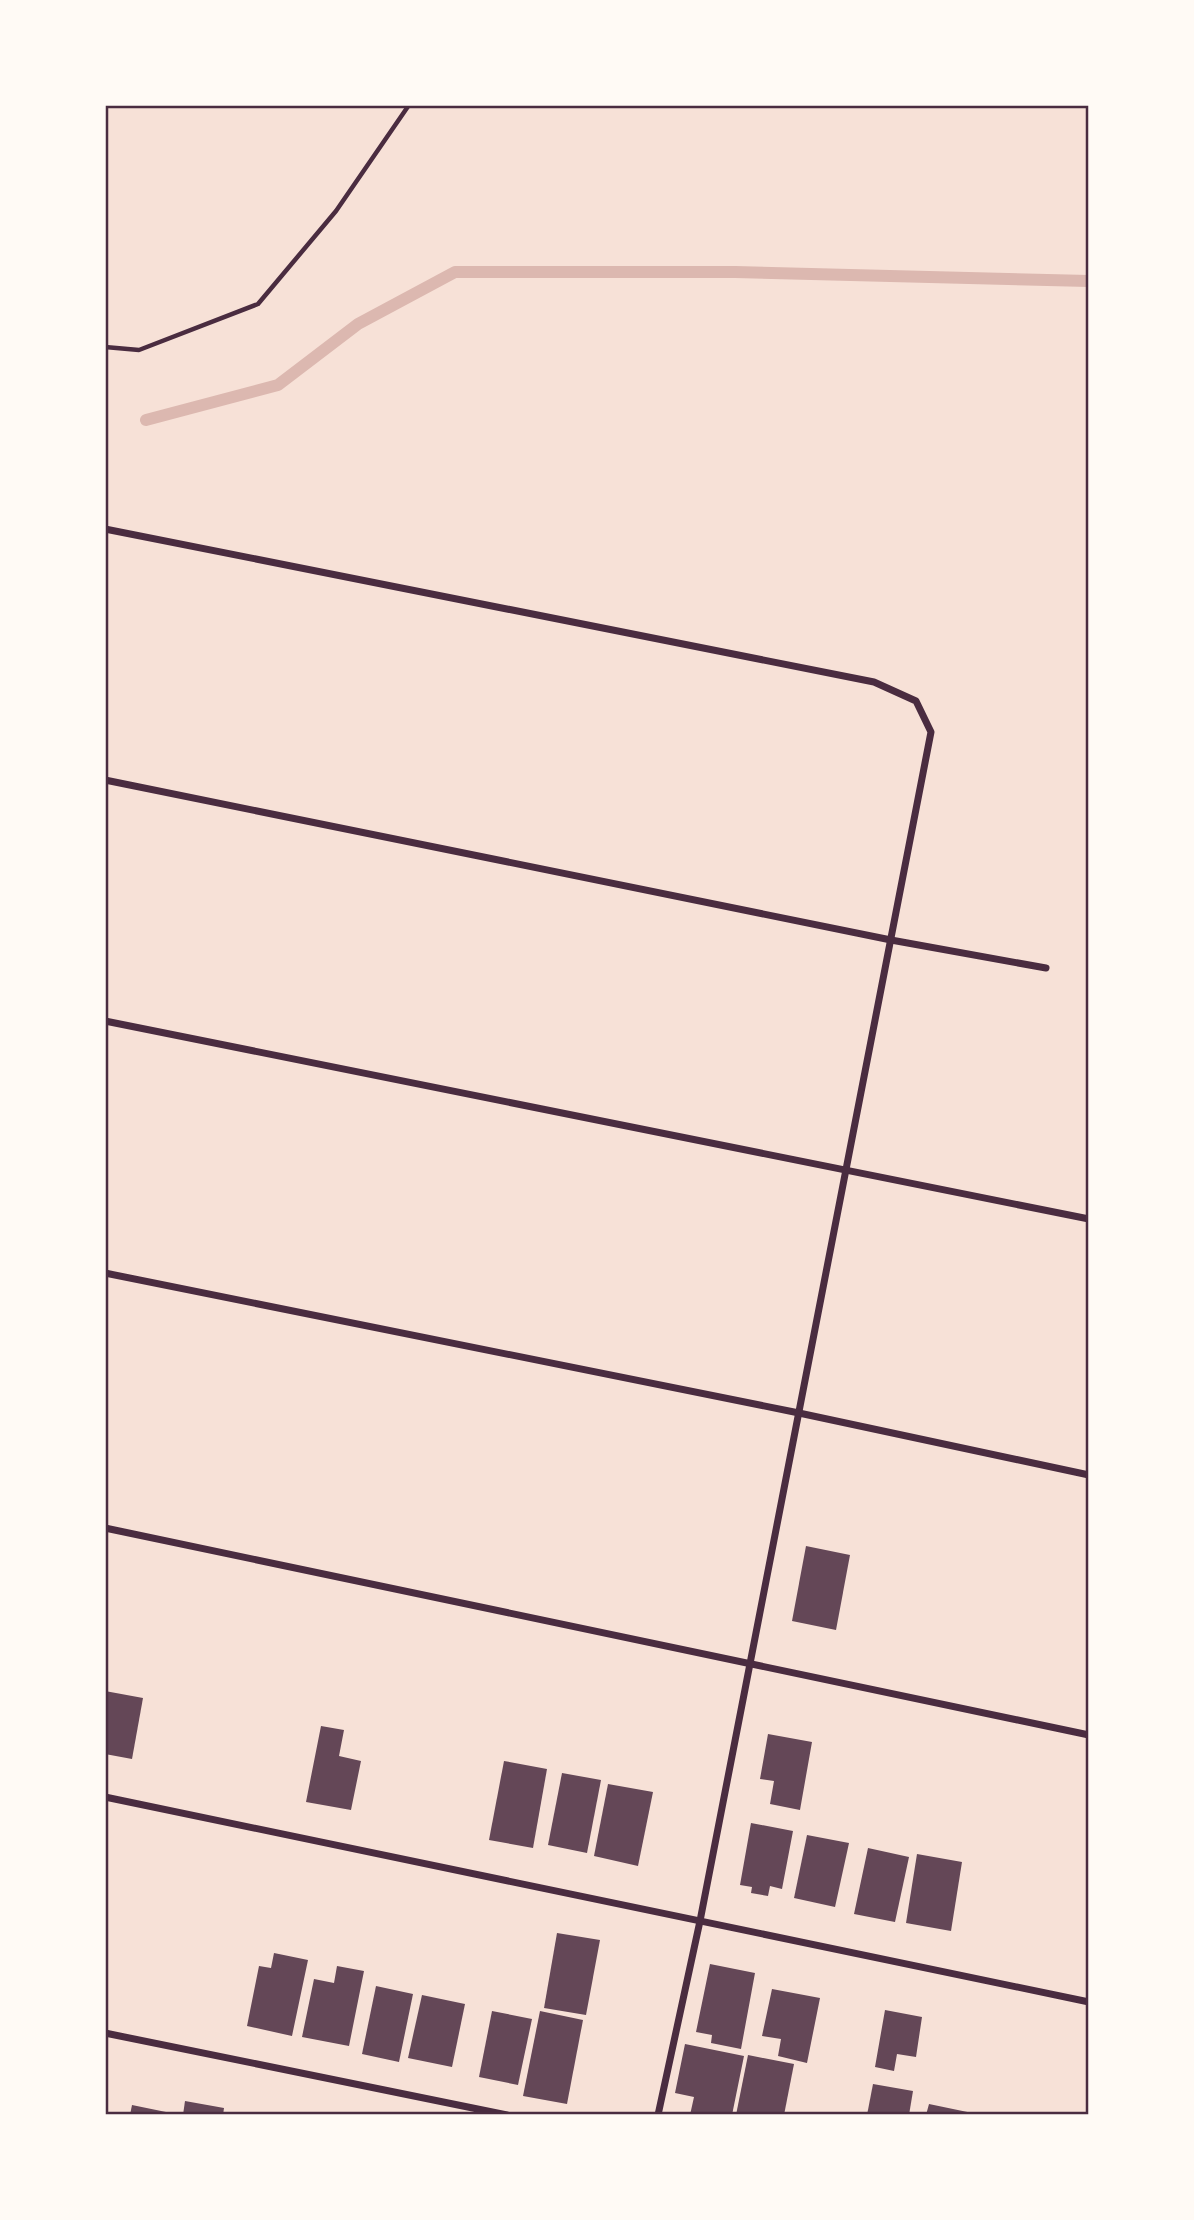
<svg xmlns="http://www.w3.org/2000/svg" width="1194" height="2220" viewBox="0 0 1194 2220" font-family="Poppins,sans-serif">
<style>
.lines{fill:none;stroke-linecap:round;stroke-linejoin:round}
.stream{stroke:#dcb8b0;stroke-width:12}
.building{fill:#644757}
.path{stroke:#4a2c40;stroke-width:4.5}
.minor{stroke:#4a2c40;stroke-width:7}
.neatline{fill:none;stroke:#4a2c40;stroke-width:2.5}
</style>
<rect width="100%" height="100%" fill="#f7e1d7"/>
<g class="lines">
<path class="stream" d="M146 420 278 385 358 324 455 272H735L1089 281"/>
</g>
<g class="building">
<path d="M806 1546 850 1555 836 1630 792 1621Z"/>
<path d="M105 1691 143 1698 132 1759 105 1754Z"/>
<path d="M321 1726 344 1730 339 1756 361 1761 351 1810 306 1802Z"/>
<path d="M768 1734 812 1742 800 1810 770 1804 774 1781 760 1779Z"/>
<path d="M504 1761 547 1769 533 1848 489 1840Z"/>
<path d="M562 1773 601 1780 587 1853 548 1845Z"/>
<path d="M608 1784 653 1792 638 1866 594 1856Z"/>
<path d="M751 1823 793 1831 782 1889 770 1886 768 1896 751 1893 752 1887 740 1885Z"/>
<path d="M807 1835 849 1843 835 1907 794 1898Z"/>
<path d="M868 1848 909 1857 895 1922 854 1914Z"/>
<path d="M917 1854 962 1862 951 1931 906 1923Z"/>
<path d="M557 1933 600 1940 586 2015 544 2008Z"/>
<path d="M274 1953 308 1960 292 2036 247 2026 259 1966 271 1968Z"/>
<path d="M710 1964 755 1973 741 2049 711 2043 712 2035 696 2032Z"/>
<path d="M337 1966 364 1971 349 2046 302 2037 314 1979 334 1983Z"/>
<path d="M376 1986 413 1994 399 2062 362 2054Z"/>
<path d="M772 1989 820 1998 807 2063 778 2056 781 2039 762 2036Z"/>
<path d="M422 1995 465 2004 452 2067 408 2058Z"/>
<path d="M885 2010 922 2017 916 2057 897 2054 894 2071 875 2067Z"/>
<path d="M492 2011 532 2019 518 2085 479 2077Z"/>
<path d="M540 2011 583 2020 567 2104 523 2096Z"/>
<path d="M685 2044 744 2056 732 2115H690L694 2097 675 2093Z"/>
<path d="M748 2055 794 2064 784 2115H736Z"/>
<path d="M873 2084 913 2091 909 2115H867Z"/>
<path d="M185 2101 224 2108 223 2115H183Z"/>
<path d="M929 2104 977 2114V2115H926Z"/>
<path d="M132 2105 166 2112V2115H130Z"/>
</g>
<g class="lines">
<path class="path" d="M105 347 139 350 258 304 336 211 409 105"/>
<g class="minor">
<path d="M105 529 874 682 916 701 931 732 700 1921 658 2115"/>
<path d="M105 780 891 940 1046 968"/>
<path d="M105 1021 1089 1219"/>
<path d="M105 1273 799 1413 1089 1475"/>
<path d="M105 1528 1089 1735"/>
<path d="M105 1797 1089 2002"/>
<path d="M105 2033 507 2115"/>
</g>
</g>
<rect width="1194" height="2220" fill="none" stroke="#fffaf5" stroke-width="214"/>
<rect x="107" y="107" width="980" height="2006" class="neatline"/>
</svg>
